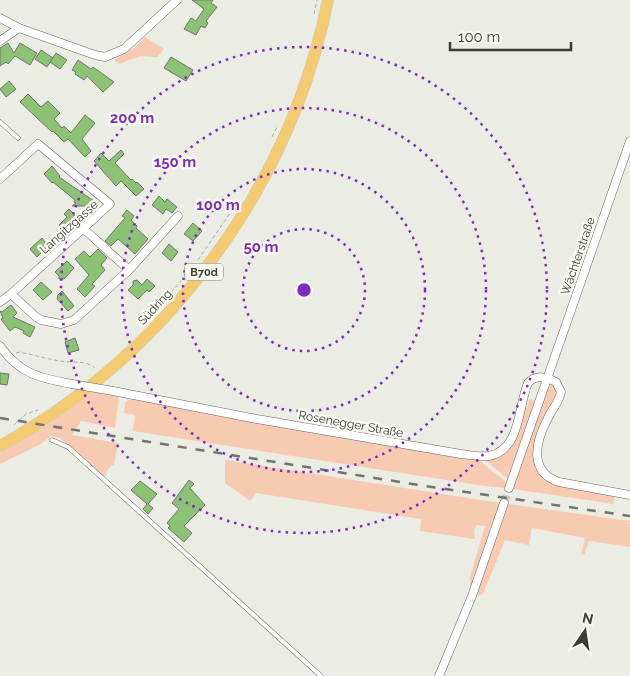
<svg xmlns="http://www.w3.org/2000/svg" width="630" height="676" viewBox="0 0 630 676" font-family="Raleway,sans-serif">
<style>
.green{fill:#f7cab2}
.building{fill:#8cc274;stroke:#71756f}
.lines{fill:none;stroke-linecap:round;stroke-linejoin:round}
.minor-tunnel{stroke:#c8c9c2;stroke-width:8;stroke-dasharray:8 4;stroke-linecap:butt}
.service-casing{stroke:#666660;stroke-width:5}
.minor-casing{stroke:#666660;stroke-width:9}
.primary-casing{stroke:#c8c8c7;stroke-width:12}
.path{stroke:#abaca6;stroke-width:1;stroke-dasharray:4 2.5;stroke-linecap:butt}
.service{stroke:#fff;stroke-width:4}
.minor{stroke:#fff;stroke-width:8}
.primary{stroke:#f4cb70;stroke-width:11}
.rail{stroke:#73736f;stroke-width:2.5;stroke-dasharray:9 9;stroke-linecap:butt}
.minor-bridge-casing{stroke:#666660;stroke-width:9;stroke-linecap:butt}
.minor-bridge{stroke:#fff;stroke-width:8}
.ring{fill:none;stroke:#7b2cbf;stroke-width:2.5;stroke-dasharray:2.5 5}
.labels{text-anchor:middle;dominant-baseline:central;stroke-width:5;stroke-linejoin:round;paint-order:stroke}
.shield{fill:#f9f9f1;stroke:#747470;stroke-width:1}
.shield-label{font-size:11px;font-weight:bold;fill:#3b3b38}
.street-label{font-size:12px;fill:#3b3b38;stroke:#f9f9f1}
.centre{fill:#7b2cbf;stroke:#f9f9f1;stroke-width:2.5}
.ring-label{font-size:15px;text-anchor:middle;font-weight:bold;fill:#7b2cbf;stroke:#f9f9f1;stroke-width:5;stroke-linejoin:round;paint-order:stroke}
</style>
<rect width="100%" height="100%" fill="#ebece4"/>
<g class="green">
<path d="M145 37 164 49 157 57 141 56 119 64 114 60 134 48Z"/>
<path d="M551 385 555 386 558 394 541 425 534 457 537 471 548 481 614 495V504L513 489 548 388Z"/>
<path d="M94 391 117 395 119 397 115 428 81 421 72 435 118 443 114 464 108 469 105 477 66 443 60 438 51 436 41 444 0 464V453L49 424Z"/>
<path d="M137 398 330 435 474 460 481 462 507 483 505 488 485 486 133 431 135 415 124 413 125 403 128 400Z"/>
<path d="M531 399 534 400V403L508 479 485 460 519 431 525 410 527 408 529 400Z"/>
<path d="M225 460 500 503 471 586 470 584V577L485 526 477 525 474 530 475 539 420 531 421 519 256 493 250 501 225 483Z"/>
<path d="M508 504 630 521V547L589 541 584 555 581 554 585 538 532 528 529 545 505 540 483 594 479 596 477 592Z"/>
</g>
<g class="building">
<path d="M192 0H213L211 3 217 7 206 21 208 23 205 28 201 26 196 35 184 29 191 18 196 21 204 9Z"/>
<path d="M8 43 14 53 20 43 37 53 30 65 15 56 8 64 6 62 0 66V48Z"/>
<path d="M41 50 53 58 47 67 35 59Z"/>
<path d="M56 53 67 60 60 69 50 62Z"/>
<path d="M171 57 193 70 186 81 164 68Z"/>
<path d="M78 60 91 69 93 67 114 82 103 92 87 76 84 80 75 74 76 72 72 70Z"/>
<path d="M9 81 16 89 6 97 0 89Z"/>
<path d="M28 94 41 107 48 101 60 113 54 119 62 128 64 126 71 133 85 115 95 123 82 139 91 151 85 157 68 139 64 142 53 131 52 132 20 102Z"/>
<path d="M121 150 124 154 115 163 131 180 132 179 136 183 137 182 144 189 136 196 121 181 116 186 94 161 101 153 109 161Z"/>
<path d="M52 166 60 176 59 177 94 201 88 208 86 206H72L76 203 74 202 75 200 53 182 52 183 44 174Z"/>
<path d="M159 196 165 202 167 199 177 207 172 213 166 209 163 214 152 205Z"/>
<path d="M69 209 79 220 67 234 59 225 67 217 64 214Z"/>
<path d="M127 210 134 216 131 220 137 226 136 228 148 239 135 254 118 239 111 246 105 241 125 218 122 216Z"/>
<path d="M193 223 202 231 193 241 184 234Z"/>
<path d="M42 238 48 246 37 257 30 249Z"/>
<path d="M169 244 178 252 171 261 162 253Z"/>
<path d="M98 249 107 258 101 265 105 270 92 284 95 286 85 297 77 289 89 275 75 259 84 251 90 257Z"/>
<path d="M67 261 74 268 64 279H59V276L55 272Z"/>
<path d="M147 279 155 286 149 292 147 290 138 299 128 290 133 285V281L137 280 142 285Z"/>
<path d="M41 282 52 292 43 300 33 290Z"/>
<path d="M62 291 74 306 68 311 57 299 58 295Z"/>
<path d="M11 305 17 313 13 317 35 327 30 337 23 333 24 331 15 327 10 331 1 319 3 318 0 311 2 312Z"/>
<path d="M75 338 79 350 68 353 65 342Z"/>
<path d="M0 373 9 374 7 385 0 384Z"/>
<path d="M189 480 194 484 190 488 205 505 184 526 192 533 184 542 168 528 170 526 167 523 179 509 172 503Z"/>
<path d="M140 481 157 494 148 504 153 508 148 514 143 509 147 504 131 490Z"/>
</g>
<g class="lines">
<path class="minor-tunnel" d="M504 503 509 488"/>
<g class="service-casing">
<g id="service">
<path d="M0 122 18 138"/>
<path d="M52 440 68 447 321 676"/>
</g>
</g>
<g class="minor-casing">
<g id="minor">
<path d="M0 18 19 28 95 55 105 57 124 49 177 0"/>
<path d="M0 41 19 28"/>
<path d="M0 179 38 144 110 204 11 294 0 302"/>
<path d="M129 270 178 216"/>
<path d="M11 294 36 317 41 320 61 324 74 320 129 270 84 229"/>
<path d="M0 346C20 374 39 378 72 384"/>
<path d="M113 391 257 419 461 454C470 455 479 457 489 456 521 450 518 406 528 383 536 374 546 377 556 382L561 392C559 403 551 410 547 420 535 443 529 472 559 482L630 495"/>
<path d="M509 488 630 141"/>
<path d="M439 676 472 596 504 503"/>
</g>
</g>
<g class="primary-casing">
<path id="primary" d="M0 446C168 353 290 188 328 0"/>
</g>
<g class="path">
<path d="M314 14 317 0"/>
<path d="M272 137 277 127"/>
<path d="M198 260 235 206"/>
<path d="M154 312 181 281"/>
<path d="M16 353 20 352C34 355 47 359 60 361 70 363 87 360 95 368"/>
<path d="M14 425 26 414 38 410"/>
</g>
<use href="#service" class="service"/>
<use href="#minor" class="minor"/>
<use href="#primary" class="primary"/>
<path class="rail" d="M0 418 425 486 630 516"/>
<g class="minor-bridge-casing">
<path id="minor-bridge" d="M72 384 113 391"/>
</g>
<use href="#minor-bridge" class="minor-bridge"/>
</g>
<g class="ring">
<circle cx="304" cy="290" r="61"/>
<circle cx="304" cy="290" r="121"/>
<circle cx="304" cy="290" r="182"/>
<circle cx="304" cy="290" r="243"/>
</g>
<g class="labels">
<rect class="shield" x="185" y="263.5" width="38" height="17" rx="4"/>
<g class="shield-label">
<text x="204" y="272">B70d</text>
</g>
<g class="street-label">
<text transform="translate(69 227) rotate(-42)">Langitzgasse</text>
<text transform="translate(578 256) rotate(-71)">Wächterstraße</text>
<text transform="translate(155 307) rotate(-47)">Südring</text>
<text transform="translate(351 424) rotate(10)">Rosenegger Straße</text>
</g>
</g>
<circle cx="304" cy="290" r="8" class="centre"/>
<g class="ring-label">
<text x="132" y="123">200 m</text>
<text x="175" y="167">150 m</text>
<text x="218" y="210">100 m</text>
<text x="261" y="252">50 m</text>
</g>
<g transform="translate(585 631) rotate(13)" stroke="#f9f9f1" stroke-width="4" paint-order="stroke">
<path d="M0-4L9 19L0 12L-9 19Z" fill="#3b3b38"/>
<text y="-8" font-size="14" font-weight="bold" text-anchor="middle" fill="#3b3b38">N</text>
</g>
<path d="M450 42v8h121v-8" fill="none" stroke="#3b3b38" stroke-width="2.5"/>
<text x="458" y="42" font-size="15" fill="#3b3b38" stroke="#f9f9f1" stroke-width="4" paint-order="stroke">100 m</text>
</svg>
